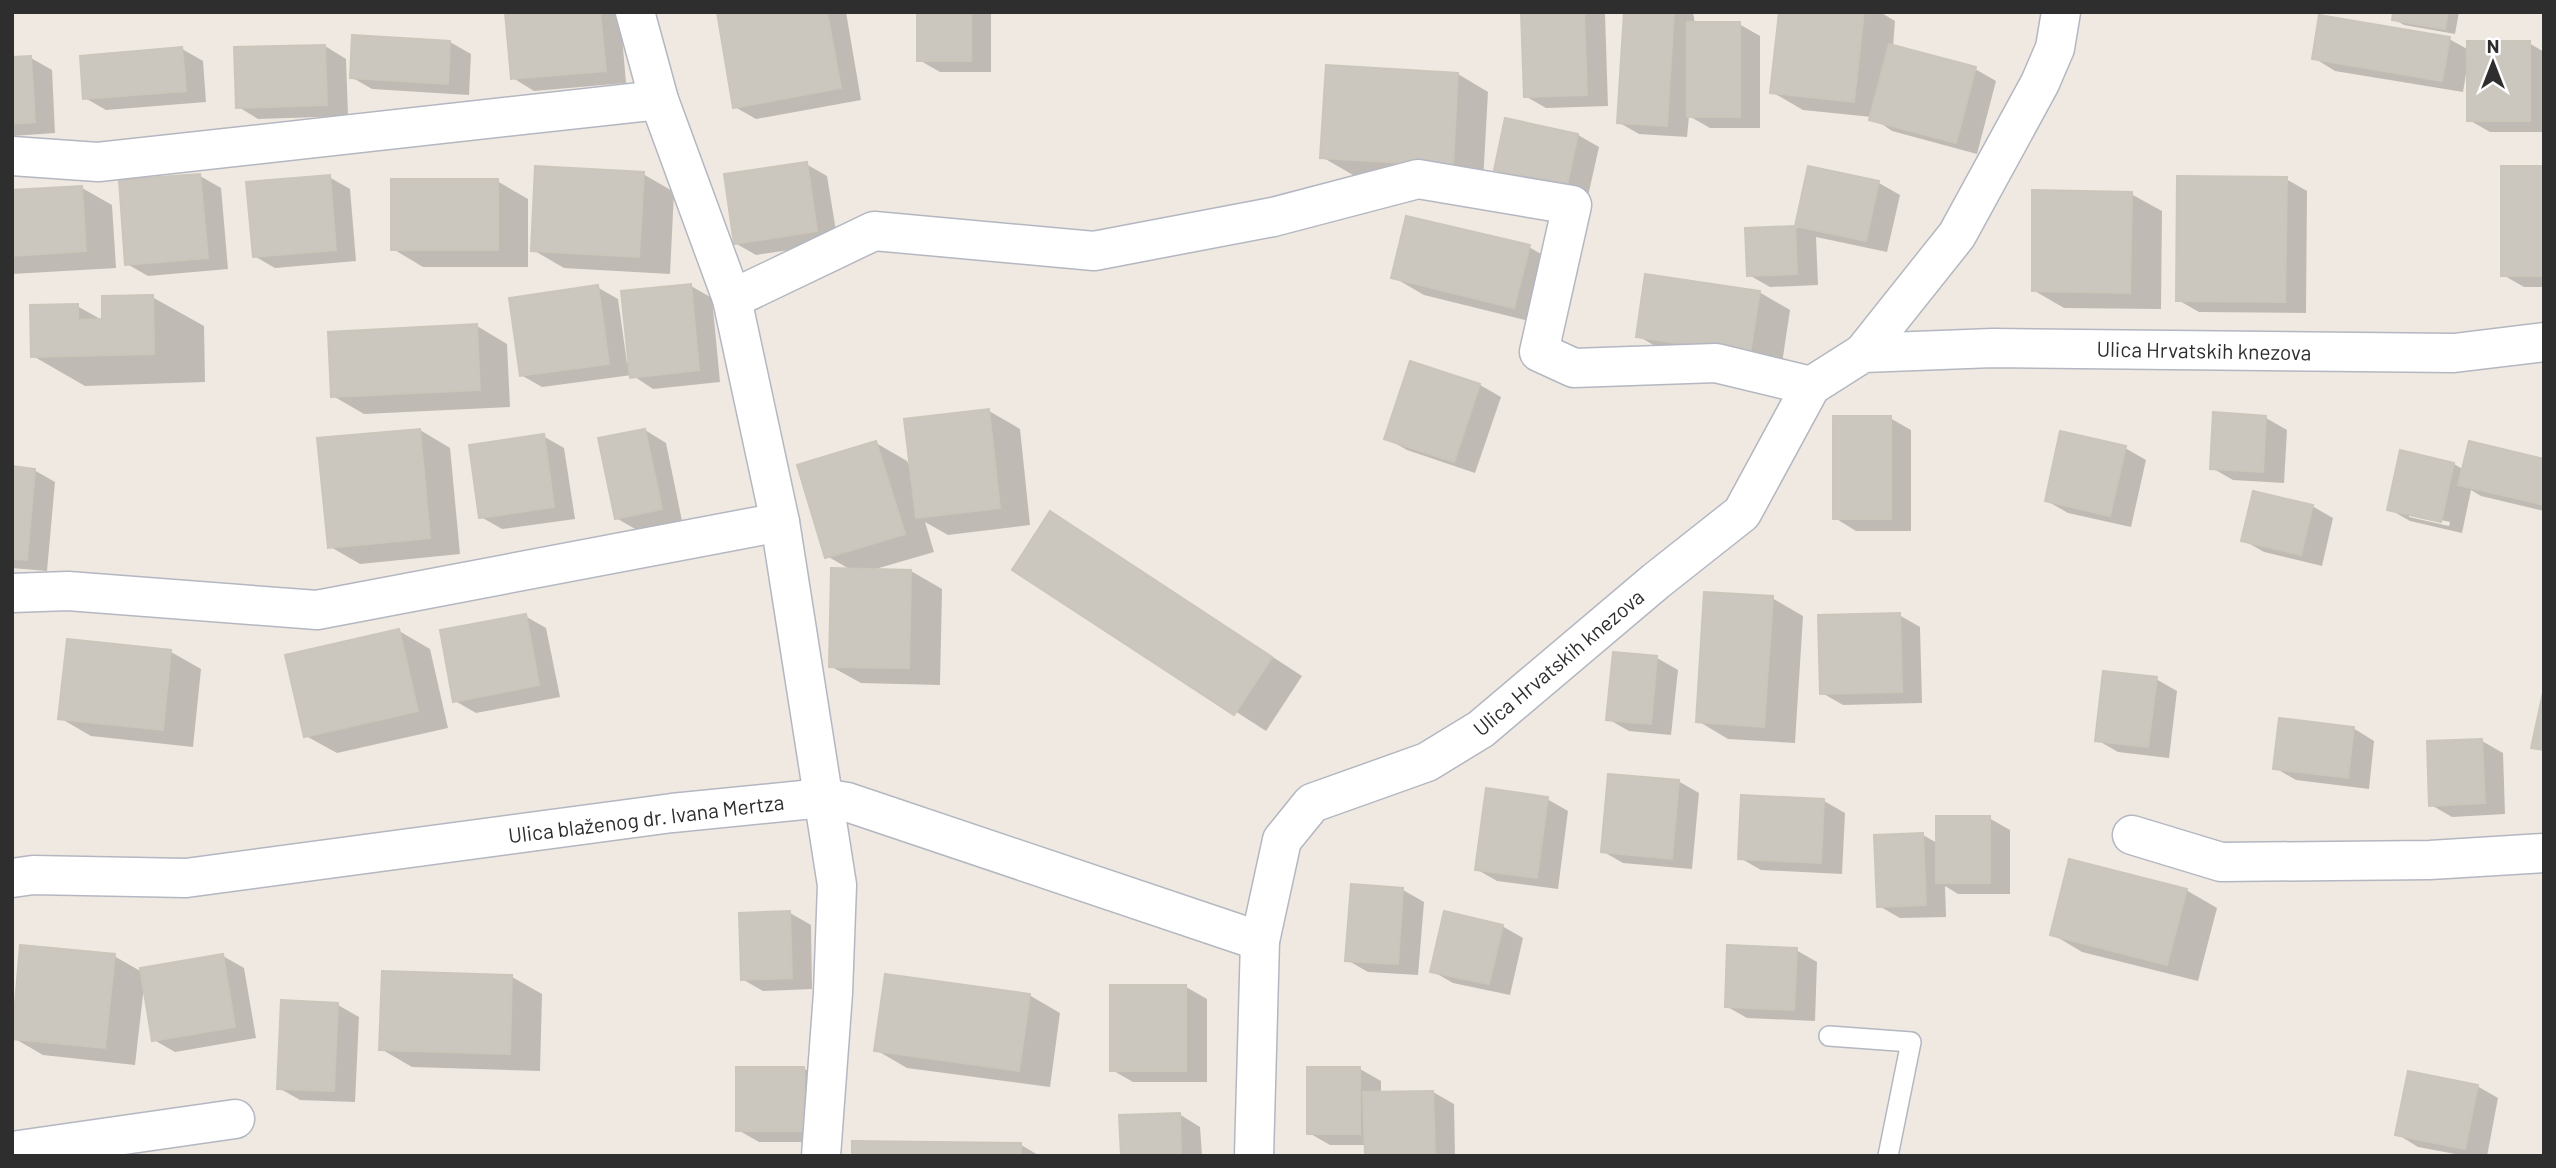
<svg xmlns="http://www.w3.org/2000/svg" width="2556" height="1168" viewBox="0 0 2556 1168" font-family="Barlow,sans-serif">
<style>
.shadow{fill:#0003;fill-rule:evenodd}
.building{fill:#cbc7bf;stroke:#cbc5ba;stroke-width:2}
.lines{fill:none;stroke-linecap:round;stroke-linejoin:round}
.lane-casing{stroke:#b4b7c1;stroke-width:22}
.street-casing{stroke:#b4b7c1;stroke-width:41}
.lane{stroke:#fff;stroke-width:19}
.street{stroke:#fff;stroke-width:38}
.labels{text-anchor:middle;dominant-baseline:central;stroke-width:5;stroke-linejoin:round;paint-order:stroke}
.street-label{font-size:21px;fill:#2e2e2e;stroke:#fff}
</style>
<rect width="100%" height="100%" fill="#efe9e1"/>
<g class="shadow">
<path d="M507 12H620L626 83 534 91 513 78Z"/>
<path d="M719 12H846L861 100 756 119 735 107Z"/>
<path d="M919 12H991V72H940L919 60Z"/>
<path d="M1522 12 1605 14 1608 106 1546 108 1525 96Z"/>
<path d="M1626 12H1693L1695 24H1739L1760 36V128H1710L1689 116 1687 137 1639 134 1618 122Z"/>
<path d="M1780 12H1880L1895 21 1893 47 1975 69 1996 81 1977 154 1892 131 1872 117 1803 110 1772 92Z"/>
<path d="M2395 12H2459L2455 34 2404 25 2394 19Z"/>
<path d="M2449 39 2469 50 2529 43 2544 52V132H2490L2469 120 2467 68 2463 92 2335 71 2314 58Z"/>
<path d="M450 42 471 54 469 95 372 89 351 77Z"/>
<path d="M325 46 346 59 348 116 258 119 237 106Z"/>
<path d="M182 49 203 61 206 102 106 110 85 98Z"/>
<path d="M31 58 52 70 55 133 12 136V59Z"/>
<path d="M1458 74 1488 92 1483 182 1353 175 1322 157Z"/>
<path d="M1578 135 1599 147 1588 196 1517 181 1496 169Z"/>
<path d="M806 164 827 176 838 243 756 255 735 243Z"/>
<path d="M2544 167V287H2524L2503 275Z"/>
<path d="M1810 168 1879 183 1900 195 1887 252 1816 237 1818 285 1770 287 1749 275 1747 230 1797 228Z"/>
<path d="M643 174 674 192 670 274 564 268 533 250Z"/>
<path d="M200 176 221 188 228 269 148 276 127 264Z"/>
<path d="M329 177 350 189 356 261 275 268 254 256Z"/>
<path d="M2286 179 2307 191 2306 313 2199 312 2178 300Z"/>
<path d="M497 181 528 199V267H423L393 249Z"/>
<path d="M82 188 112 205 116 268 12 274V192Z"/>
<path d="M2131 194 2162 211 2161 309 2064 308 2033 290Z"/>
<path d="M1529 247 1560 265 1545 325 1424 295 1393 277Z"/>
<path d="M691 286 712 298 720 382 653 389 632 375 542 387 521 375 597 287 618 299 627 363Z"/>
<path d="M1759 292 1790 310 1781 370 1669 354 1638 336Z"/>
<path d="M152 297 204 326 205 382 85 386 33 356 77 306 104 321Z"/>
<path d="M477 326 507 344 510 407 364 414 333 396Z"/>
<path d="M1411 363 1480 385 1501 397 1475 473 1407 450 1386 438Z"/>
<path d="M989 411 1020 429 1030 525 948 535 925 522 934 552 872 570 911 571 942 589 940 685 861 683 830 666 851 570 827 556 876 443 907 461 912 471Z"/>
<path d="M2215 414 2266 418 2287 430 2284 483 2233 480 2212 468Z"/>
<path d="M1890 418 1911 430V531H1856L1835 518Z"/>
<path d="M420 430 450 448 460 554 360 564 329 546Z"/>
<path d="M645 430 666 443 682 521 637 530 616 518Z"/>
<path d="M543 436 564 448 575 519 502 529 481 517Z"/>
<path d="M2125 448 2146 460 2131 527 2068 513 2047 501Z"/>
<path d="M2544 461V511L2481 496 2471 490 2462 533 2410 521 2389 509 2454 464 2464 470ZM2409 513 2450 522 2449 526 2409 517Z"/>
<path d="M12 468 34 470 55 482 47 571 12 568Z"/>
<path d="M2312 506 2333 518 2322 566 2264 552 2243 540Z"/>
<path d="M1051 514 1302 676 1266 731 1014 569Z"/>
<path d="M1772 598 1803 616 1795 743 1728 739 1698 721Z"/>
<path d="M1899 615 1920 627 1922 703 1843 705 1822 693Z"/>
<path d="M525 616 546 628 560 697 476 713 455 701Z"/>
<path d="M399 631 430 649 448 728 337 753 306 736Z"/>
<path d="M171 652 201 669 193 747 91 736 60 718Z"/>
<path d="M1614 654 1657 658 1678 670 1671 735 1629 731 1608 719Z"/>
<path d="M2156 679 2177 691 2169 758 2118 752 2097 740Z"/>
<path d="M2353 728 2374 741 2369 789 2296 780 2275 768Z"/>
<path d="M2482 741 2503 753 2505 814 2452 817 2431 805Z"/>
<path d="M1678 781 1699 793 1692 869 1623 863 1602 851Z"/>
<path d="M1547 799 1568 811 1558 889 1497 881 1476 869Z"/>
<path d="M1824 801 1845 813 1842 874 1761 870 1740 858Z"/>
<path d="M1989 818 2010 830V894H1958L1945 886 1946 917 1900 918 1879 906 1923 835 1937 843Z"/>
<path d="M1403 890 1424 902 1418 975 1368 972 1347 960Z"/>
<path d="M2186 890 2217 908 2198 981 2082 952 2052 934Z"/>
<path d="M790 913 811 925 812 989 763 991 742 979Z"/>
<path d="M1502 926 1523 938 1510 995 1453 983 1432 971Z"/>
<path d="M1796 950 1817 962 1815 1021 1747 1018 1726 1006Z"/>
<path d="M114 956 142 972 223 956 244 968 256 1038 175 1052 154 1040 144 986 135 1065 43 1055 12 1037Z"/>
<path d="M512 977 542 994 540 1071 412 1067 381 1049Z"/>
<path d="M1186 987 1207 999V1082H1133L1112 1070Z"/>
<path d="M1029 995 1060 1013 1050 1087 907 1068 876 1050Z"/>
<path d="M338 1005 359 1017 355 1102 300 1100 279 1088Z"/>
<path d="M803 1068 824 1080V1142H759L738 1130Z"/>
<path d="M1360 1069 1381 1081V1093L1433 1092 1454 1104 1455 1156H1366V1145H1330L1309 1133Z"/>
<path d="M2477 1086 2498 1098 2487 1156H2466L2418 1147 2397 1134Z"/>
<path d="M1179 1114 1200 1127 1202 1156H1122Z"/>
<path d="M1021 1145 1040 1156H854Z"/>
</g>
<g class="building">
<path d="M505 12H600L606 71 511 79Z"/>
<path d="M717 12H827L841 88 733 108Z"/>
<rect x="917" y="12" width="54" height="49"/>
<path d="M1521 12H1584L1587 95 1524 97Z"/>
<path d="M1624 12H1674L1667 126 1617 123Z"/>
<path d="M1779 12H1864L1854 102 1770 93Z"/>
<path d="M2393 12H2448L2445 29 2392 20Z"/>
<path d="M2319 15 2450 37 2442 81 2312 59Z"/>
<rect x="1687" y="22" width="53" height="95"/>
<path d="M352 35 450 41 448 84 350 78Z"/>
<rect x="2467" y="41" width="63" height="80"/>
<path d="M1889 44 1976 67 1956 143 1869 120Z"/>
<path d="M325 45 327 105 236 108 234 47Z"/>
<path d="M182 47 186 91 83 99 80 56Z"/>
<path d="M31 56 35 122 12 124V57Z"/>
<path d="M1326 65 1458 73 1453 166 1320 158Z"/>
<path d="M1505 118 1578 134 1567 185 1494 170Z"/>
<path d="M807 162 817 231 734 244 724 174Z"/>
<path d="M535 166 644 172 639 257 531 251Z"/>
<path d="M1808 166 1879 181 1866 241 1795 226Z"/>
<rect x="2501" y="166" width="43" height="110"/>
<path d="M200 174 208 258 125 265 119 180Z"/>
<path d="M330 175 336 250 253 257 246 182Z"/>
<path d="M2177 176 2287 177 2285 302 2176 301Z"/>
<rect x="391" y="179" width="107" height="71"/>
<path d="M82 186 86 251 12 256V190Z"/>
<path d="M2032 190 2132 192 2130 293 2032 291Z"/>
<path d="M1406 216 1530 245 1514 308 1391 278Z"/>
<path d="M1795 226 1797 274 1747 276 1745 228Z"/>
<path d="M1645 274 1760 291 1750 354 1636 337Z"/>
<path d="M691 284 699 370 630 378 621 291Z"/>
<path d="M598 285 609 364 520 376 509 298Z"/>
<path d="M153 295 154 354 31 357 30 305 78 304V320L102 319V296Z"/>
<path d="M477 324 480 390 331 397 328 332Z"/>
<path d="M1410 361 1480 384 1454 462 1384 439Z"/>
<path d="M989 409 1000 508 916 518 904 419Z"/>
<path d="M2213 412 2266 416 2263 472 2210 469Z"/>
<rect x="1833" y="416" width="58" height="103"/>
<path d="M420 429 430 538 328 548 317 438Z"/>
<path d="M645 429 662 509 615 519 598 438Z"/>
<path d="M2060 431 2126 446 2110 516 2045 501Z"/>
<path d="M544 434 554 507 479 518 469 445Z"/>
<path d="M876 441 905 534 825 558 797 465Z"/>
<path d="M2469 441 2544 459V505L2458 485Z"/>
<path d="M2400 450 2454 463 2441 522 2387 510Z"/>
<path d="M12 466 35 469 27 560 12 559Z"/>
<path d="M2253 491 2313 505 2301 555 2241 541Z"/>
<path d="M1050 511 1272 657 1234 715 1012 570Z"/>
<path d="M831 568 911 570 909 668 829 667Z"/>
<path d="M1704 592 1773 596 1764 727 1696 722Z"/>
<path d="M1900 613 1902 692 1820 694 1818 615Z"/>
<path d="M526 614 539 685 453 702 440 630Z"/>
<path d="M399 629 418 711 304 737 285 655Z"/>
<path d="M67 639 171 650 163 730 58 719Z"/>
<path d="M1613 652 1657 656 1651 724 1606 720Z"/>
<path d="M2103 671 2157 677 2148 747 2095 741Z"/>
<path d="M2544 688V750L2531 748Z"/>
<path d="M2279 718 2354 727 2348 778 2273 769Z"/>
<path d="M2482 739 2485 803 2429 806 2427 741Z"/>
<path d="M1608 774 1679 780 1672 859 1601 852Z"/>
<path d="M1486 788 1548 797 1537 878 1475 870Z"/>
<path d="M1741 795 1824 799 1821 863 1738 859Z"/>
<rect x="1936" y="816" width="54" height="67"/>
<path d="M1923 833 1926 905 1877 907 1874 835Z"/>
<path d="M2069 859 2187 889 2167 965 2050 935Z"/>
<path d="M1351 884 1403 888 1398 964 1345 961Z"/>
<path d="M790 911 792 978 741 980 739 913Z"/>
<path d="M1444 911 1503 925 1489 984 1430 972Z"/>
<path d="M20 945 115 954 105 1048 12 1039Z"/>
<path d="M1727 945 1797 948 1794 1010 1725 1007Z"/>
<path d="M223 954 235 1027 152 1041 140 968Z"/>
<path d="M382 971 512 975 510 1054 379 1050Z"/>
<path d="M885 974 1030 994 1019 1071 874 1051Z"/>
<rect x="1110" y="985" width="76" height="86"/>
<path d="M281 1000 338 1003 334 1091 277 1089Z"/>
<rect x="736" y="1067" width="68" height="64"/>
<rect x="1307" y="1067" width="53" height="67"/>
<path d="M2408 1071 2478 1085 2465 1149 2395 1135Z"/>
<path d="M1433 1091 1435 1156H1365L1363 1092Z"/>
<path d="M1180 1113 1181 1156H1121L1119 1115Z"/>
<path d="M852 1141 1021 1143V1156H852Z"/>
</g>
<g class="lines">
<g class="lane-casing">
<path id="lane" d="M1829 1036 1911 1042 1888 1156"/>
</g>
<g class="street-casing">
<g id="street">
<path d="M635 12 659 100 732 299 780 522 837 885 833 993 821 1156"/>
<path d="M12 156 98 162 659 100"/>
<path d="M732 299 874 231 1094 251 1273 217 1418 179 1572 205 1539 352 1574 368 1716 363 1811 386"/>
<path d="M1863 353 1957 235 2040 83 2055 48 2061 12"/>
<path d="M12 593 68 591 317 610 780 522"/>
<path d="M2132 835 2221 862 2430 860 2544 853"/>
<path d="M12 878 33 875 186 878 672 813 823 798 847 802 1260 941"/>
<path d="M12 1151 235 1119"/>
<path d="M1254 1156 1260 941 1282 840 1312 803 1427 762 1481 729 1656 581 1742 513 1811 386 1863 353 1993 348 2454 353 2544 342"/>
</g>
</g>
<use href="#lane" class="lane"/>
<use href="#street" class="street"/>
</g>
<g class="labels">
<g class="street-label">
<text transform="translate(2204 350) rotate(1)">Ulica Hrvatskih knezova</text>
<text transform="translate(1558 662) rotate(-40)">Ulica Hrvatskih knezova</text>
<text transform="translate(646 818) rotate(-7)">Ulica blaženog dr. Ivana Mertza</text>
</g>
</g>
<rect width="2556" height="1168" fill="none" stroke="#2e2e2e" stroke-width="28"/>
<g transform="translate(2493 63)" stroke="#ffffff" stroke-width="5" paint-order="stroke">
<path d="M0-5L12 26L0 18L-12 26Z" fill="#2e2e2e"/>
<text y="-10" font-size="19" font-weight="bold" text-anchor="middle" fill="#2e2e2e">N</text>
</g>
</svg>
